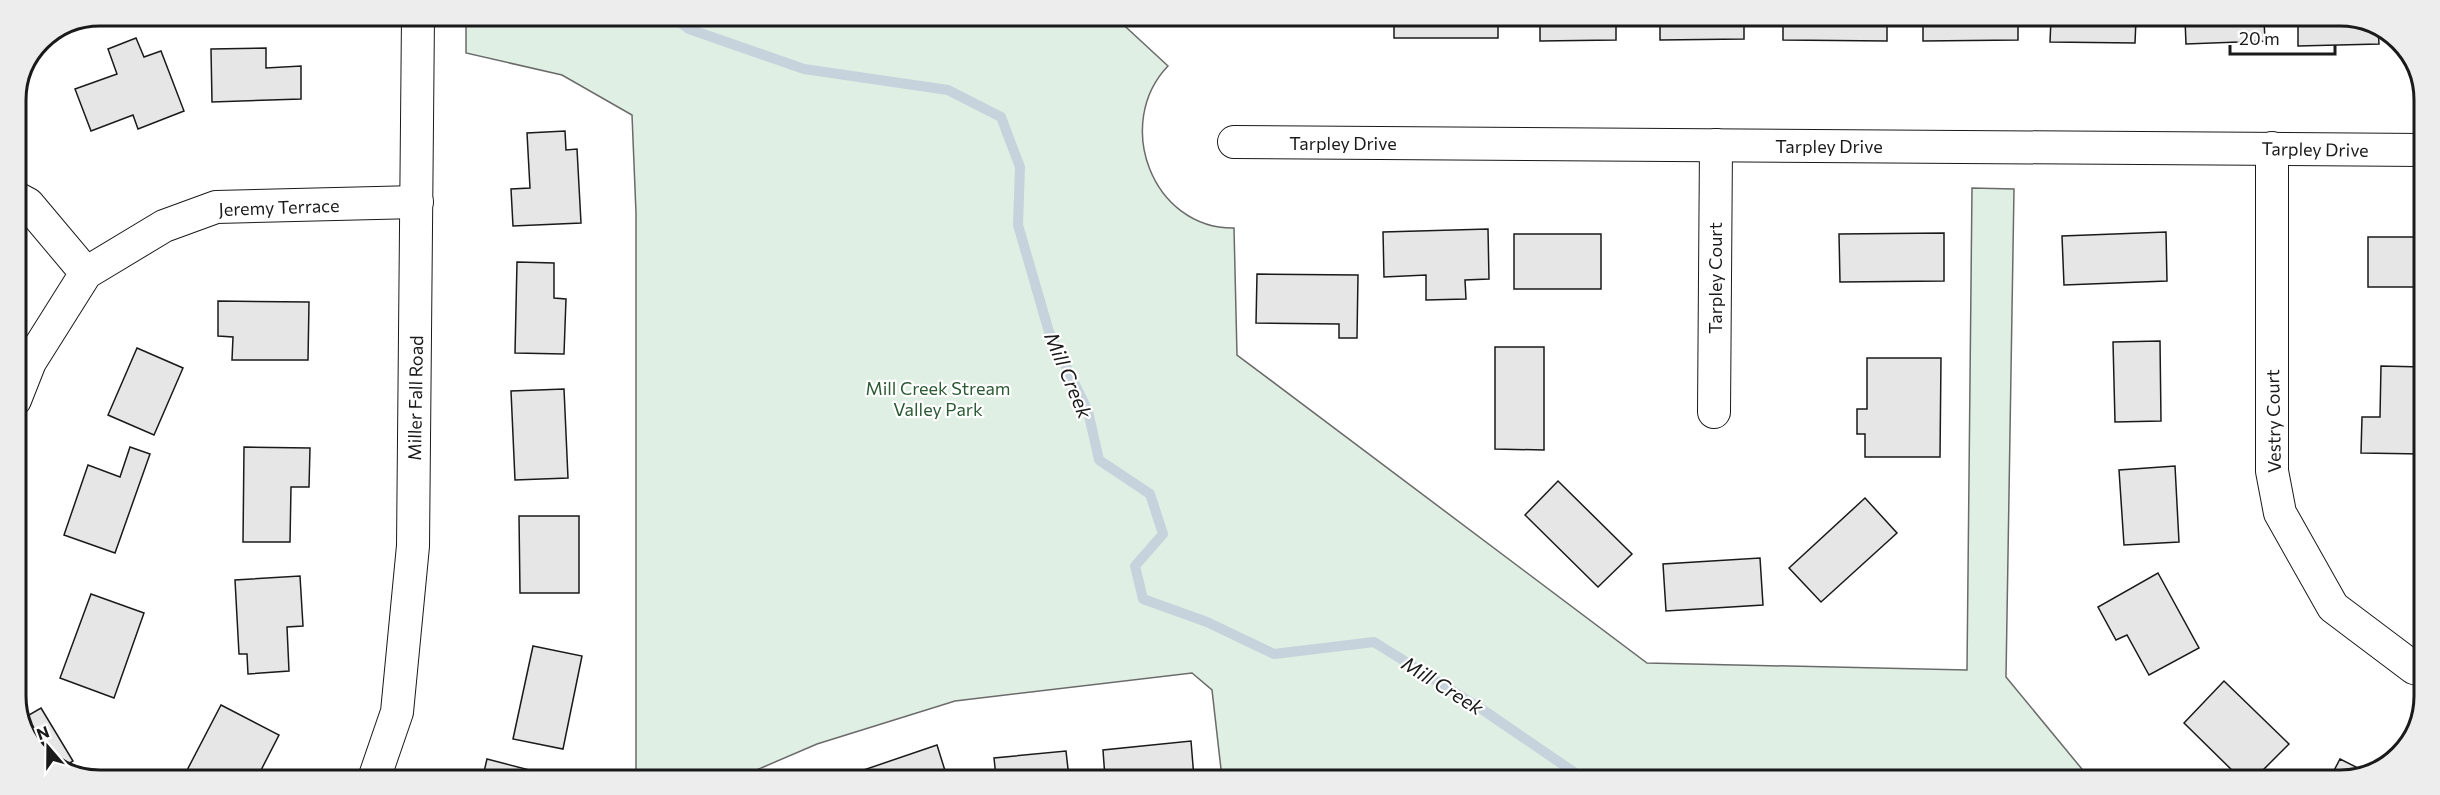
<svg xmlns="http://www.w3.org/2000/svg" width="2440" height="795" viewBox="0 0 2440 795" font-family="Commissioner,sans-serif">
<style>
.green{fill:#e0efe3;stroke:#6a6a6a;stroke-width:1.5}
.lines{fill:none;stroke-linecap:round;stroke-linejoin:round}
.stream{stroke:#c6d2dc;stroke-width:10}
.building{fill:#e6e6e6;stroke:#1a1a1a;stroke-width:1.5}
.street-casing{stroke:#1a1a1a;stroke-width:34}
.street{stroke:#fff;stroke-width:32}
.labels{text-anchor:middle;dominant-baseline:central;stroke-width:4.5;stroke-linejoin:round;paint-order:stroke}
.street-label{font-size:18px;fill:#1a1a1a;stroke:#fff}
.park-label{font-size:18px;fill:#2b5a34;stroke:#fff}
.water-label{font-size:20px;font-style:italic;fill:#1a1a1a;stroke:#fff}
.rim{fill:none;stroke:#1a1a1a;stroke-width:3}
</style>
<rect width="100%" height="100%" fill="#fff"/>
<path class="green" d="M466 16 1115 17 1168 66C1113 123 1152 229 1234 228L1237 355 1647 663 1967 670 1972 188 2014 189 2006 677 2091 780 1222 778 1212 690 1192 673 955 701 817 744 740 777H636V213L632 115 562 75 466 53Z"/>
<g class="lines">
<path class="stream" d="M671 16 689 29 804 69 948 90 1001 117 1020 167 1018 225 1049 332 1088 411 1099 460 1150 494 1163 534 1135 566 1143 599 1207 622 1274 654 1374 642 1483 710 1584 779"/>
</g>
<g class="building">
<rect x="1394" y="18" width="104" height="20"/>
<path d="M1540 18H1616V40L1540 41Z"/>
<path d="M1660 18H1744V39L1660 40Z"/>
<path d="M1783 18H1887V41L1783 40Z"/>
<path d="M1923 19H2018V40L1923 41Z"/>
<path d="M2051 19H2136L2135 43 2050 42Z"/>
<path d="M2185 19H2264L2265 41 2186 44Z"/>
<path d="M2298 19H2367L2378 27 2379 44 2298 46Z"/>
<path d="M57 33 58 34 34 53 40 40Z"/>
<path d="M136 38 144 57 161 51 184 111 138 129 133 115 91 131 75 89 117 74 108 49Z"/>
<path d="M266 48V68L301 66V99L212 102 211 49Z"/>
<path d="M565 131 566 150 577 149 581 223 513 226 511 189 530 188 527 133Z"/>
<path d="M1488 229 1489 279 1465 280 1466 299 1426 300V275L1384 277 1383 232Z"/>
<path d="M2166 232 2167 281 2064 285 2062 236Z"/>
<path d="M1944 233V281L1840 282 1839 234Z"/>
<rect x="1514" y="234" width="87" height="55"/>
<rect x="2368" y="237" width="56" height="50"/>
<path d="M517 262 554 263V298L566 299 564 354 515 353Z"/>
<path d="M1257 274 1358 275 1357 338H1339V324L1256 323Z"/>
<path d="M218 301 309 302 308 360H232L233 337 218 336Z"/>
<path d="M2160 341 2161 421 2115 422 2113 342Z"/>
<path d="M1495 347H1544V450L1495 449Z"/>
<path d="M137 348 183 368 154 435 108 415Z"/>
<path d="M1867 358H1941L1940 457H1865V434H1857V409H1867Z"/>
<path d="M2381 366 2423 367 2422 454 2361 453 2362 417H2380Z"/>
<path d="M564 389 568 478 515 480 511 391Z"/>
<path d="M130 447 150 454 115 553 64 535 88 465 120 477Z"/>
<path d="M244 447 310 448 309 487H291L290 542H243Z"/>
<path d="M2175 466 2179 542 2124 545 2119 470Z"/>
<path d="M1558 481 1632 554 1598 587 1525 515Z"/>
<path d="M1865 498 1897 533 1821 602 1789 568Z"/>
<path d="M519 516H579V593H520Z"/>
<path d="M1760 558 1763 605 1666 611 1663 564Z"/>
<path d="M2158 573 2199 648 2149 675 2127 635 2116 640 2098 607Z"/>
<path d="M300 576 303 626 287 627 289 671 248 674 247 654H239L235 580Z"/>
<path d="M91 594 144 613 114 698 60 678Z"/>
<path d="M533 646 582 656 563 749 513 739Z"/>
<path d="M2224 681 2289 744 2253 780H2242L2184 723Z"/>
<path d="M221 705 279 735 258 776H184Z"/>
<path d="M41 708 73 761 62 768 33 747 22 719Z"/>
<path d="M1191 741 1194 778H1105L1103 750Z"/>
<path d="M937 745 947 777H846V776Z"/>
<path d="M1066 751 1069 778 996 777 994 758Z"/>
<path d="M487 759 545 774 544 777 483 776Z"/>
<path d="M2340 759 2362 770 2360 773 2340 780H2329Z"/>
</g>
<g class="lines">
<g class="street-casing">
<g id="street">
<path d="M1234 142 2424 150"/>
<path d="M2272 148V471L2280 513 2333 607 2414 668 2421 670"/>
<path d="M15 197 28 204 86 273"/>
<path d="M15 400 30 362 86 273 164 226 216 207 417 202"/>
<path d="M1714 412 1716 145"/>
<path d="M375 776 397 712 413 546 418 16"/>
</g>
</g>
<use href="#street" class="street"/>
</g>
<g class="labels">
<g class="street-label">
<text x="1343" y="143">Tarpley Drive</text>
<text x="1829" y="146">Tarpley Drive</text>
<text transform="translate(2315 149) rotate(1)">Tarpley Drive</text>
<text transform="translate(279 207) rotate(-2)">Jeremy Terrace</text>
<text transform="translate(1715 278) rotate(-90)">Tarpley Court</text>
<text transform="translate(415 398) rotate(-89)">Miller Fall Road</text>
<text transform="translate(2273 421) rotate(-91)">Vestry Court</text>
</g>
<g class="park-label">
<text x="938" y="388">Mill Creek Stream<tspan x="938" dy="21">Valley Park</tspan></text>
</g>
<g class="water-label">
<text transform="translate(1069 375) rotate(67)">Mill Creek</text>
<text transform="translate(1443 685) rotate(32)">Mill Creek</text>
</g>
</g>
<path d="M0 0H2440V795H0ZM100 26H2340A74 74 0 0 1 2414 100V696A74 74 0 0 1 2340 770H100A74 74 0 0 1 26 696V100A74 74 0 0 1 100 26Z" fill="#ededed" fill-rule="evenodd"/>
<path class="rim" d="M100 26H2340A74 74 0 0 1 2414 100V696A74 74 0 0 1 2340 770H100A74 74 0 0 1 26 696V100A74 74 0 0 1 100 26Z"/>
<g transform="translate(48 747) rotate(340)" stroke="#ffffff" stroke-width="4.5" paint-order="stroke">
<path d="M0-4.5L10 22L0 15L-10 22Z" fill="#1a1a1a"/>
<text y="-9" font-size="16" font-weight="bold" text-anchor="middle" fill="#1a1a1a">N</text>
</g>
<path d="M2230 45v9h105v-9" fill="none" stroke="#1a1a1a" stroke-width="3"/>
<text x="2239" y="45" font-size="18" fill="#1a1a1a" stroke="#ffffff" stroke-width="4.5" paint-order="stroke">20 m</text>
</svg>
